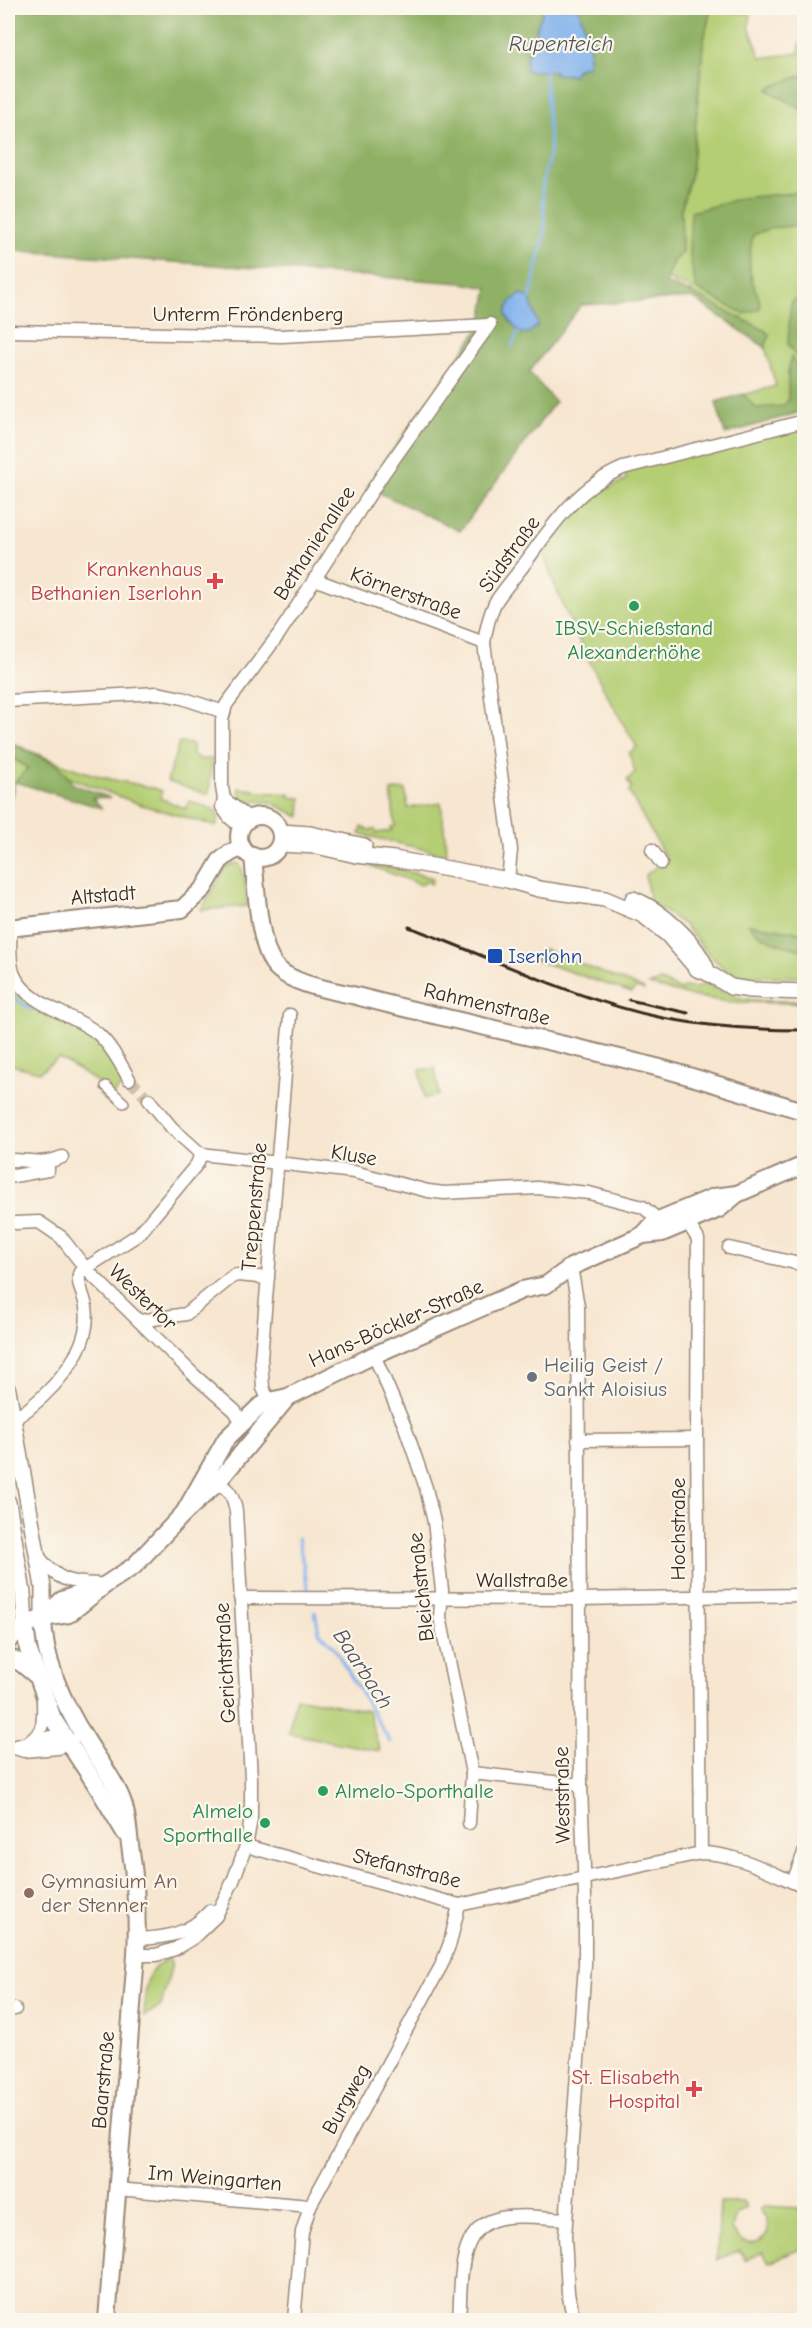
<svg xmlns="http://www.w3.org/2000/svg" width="812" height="2328" viewBox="0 0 812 2328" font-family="'Comic Neue',sans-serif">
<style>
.green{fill:#b4ce73;stroke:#787c48;stroke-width:1.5}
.forest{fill:#8fb165;stroke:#656e42;stroke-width:1.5}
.water{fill:#81b2ed;stroke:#5e6e86;stroke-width:1.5}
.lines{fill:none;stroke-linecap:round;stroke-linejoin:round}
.stream{stroke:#81b2ed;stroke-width:3}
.minor-tunnel{stroke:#d1c0ac;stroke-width:12;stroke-dasharray:12 6;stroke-linecap:butt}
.pedestrian-casing{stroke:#987;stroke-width:12}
.minor-casing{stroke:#987;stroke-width:15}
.tertiary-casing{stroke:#987;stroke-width:18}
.secondary-casing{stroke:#987;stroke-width:20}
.pedestrian{stroke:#fff;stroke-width:9}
.minor{stroke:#fff;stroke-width:12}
.tertiary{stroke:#fff;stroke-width:15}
.secondary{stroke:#fff;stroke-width:16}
.rail{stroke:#3b2a1e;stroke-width:3}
.health-dot{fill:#e0444e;stroke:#fbf7ec;stroke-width:2}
.leisure-dot{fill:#2e9e5b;stroke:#fbf7ec;stroke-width:2}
.transit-dot{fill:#1a4fb4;stroke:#fbf7ec;stroke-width:2}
.worship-dot{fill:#6b7280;stroke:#fbf7ec;stroke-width:2}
.education-dot{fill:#8d6e63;stroke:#fbf7ec;stroke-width:2}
.labels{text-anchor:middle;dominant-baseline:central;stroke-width:4.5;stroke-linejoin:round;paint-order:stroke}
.street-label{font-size:21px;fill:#3b2a1e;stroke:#fbf7ec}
.health-label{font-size:21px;fill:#be3a42;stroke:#fbf7ec;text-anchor:end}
.leisure-label{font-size:21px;fill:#27864d;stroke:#fbf7ec}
.transit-label{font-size:21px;fill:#164399;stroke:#fbf7ec;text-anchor:start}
.worship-label{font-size:21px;fill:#5b616d;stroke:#fbf7ec;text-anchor:start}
.education-label{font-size:21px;fill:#785e54;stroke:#fbf7ec;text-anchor:start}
.water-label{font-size:22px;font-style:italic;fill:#50535c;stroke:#fbf7ec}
</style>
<rect width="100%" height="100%" fill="#fbf7ec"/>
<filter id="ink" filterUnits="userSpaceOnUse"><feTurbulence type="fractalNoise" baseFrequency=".0167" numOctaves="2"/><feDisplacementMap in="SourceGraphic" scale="12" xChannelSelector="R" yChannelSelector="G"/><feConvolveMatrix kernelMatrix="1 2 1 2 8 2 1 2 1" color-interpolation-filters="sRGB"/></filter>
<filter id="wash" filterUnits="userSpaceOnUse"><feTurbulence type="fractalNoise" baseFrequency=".008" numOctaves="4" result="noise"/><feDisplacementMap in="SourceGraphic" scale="24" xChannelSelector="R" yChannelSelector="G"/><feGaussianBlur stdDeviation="1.35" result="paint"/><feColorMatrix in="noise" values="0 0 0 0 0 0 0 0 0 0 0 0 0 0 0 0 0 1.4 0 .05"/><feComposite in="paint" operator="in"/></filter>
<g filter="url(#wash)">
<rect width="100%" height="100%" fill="#f7e6d0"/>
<g class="green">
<path d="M710 10 751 14 749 27 761 58 799 53 804 18V411L725 434 716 402 776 386 765 347 693 298 690 288 666 279 673 261 682 253 681 209 691 173 703 44Z"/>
<path d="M804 423V977L741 976 726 970 709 955 684 925 650 901 645 875 667 860 629 792 632 788 627 780 635 772 629 753 637 747C601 686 567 623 544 556L566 518 591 496 626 480 625 470Z"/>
<path d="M8 741C37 755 68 767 99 776 120 783 142 783 162 791L160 798 186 809 189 801 215 810 219 818 216 826 142 805 30 763 8 748Z"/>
<path d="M179 743 192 744V754L199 759H212L209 794 201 793V792L167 781Z"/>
<path d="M8 755 29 768 15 782 8 811Z"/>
<path d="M239 788 255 790 256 792 290 794 289 797 301 798 300 817 270 802 246 801 240 796Z"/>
<path d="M405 789 408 808 441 803 447 853H439L360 834 362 827 368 830 375 829 377 833 391 831V827L395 826 391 791Z"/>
<path d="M343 855 433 878 431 884 427 881 421 885Z"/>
<path d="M236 863 240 865 245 878 247 906 201 910 225 868Z"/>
<path d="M8 932 17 987 95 1034 128 1078 107 1102 100 1095 105 1087 59 1058 39 1072 8 1064Z"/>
<path d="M543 949 644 989V990L635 988 632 993 536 960 539 952Z"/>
<path d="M661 981 681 990 684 987 696 988 707 983C737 1004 770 1001 804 1001V1003L730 1002 690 996 649 985Z"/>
<path d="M435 1068 439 1095 424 1098 420 1070Z"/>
<path d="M296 1697 368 1711 380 1751 288 1733Z"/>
<path d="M169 1958 172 1963 161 2006 144 2016C146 1990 142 1970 169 1958Z"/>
<path d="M720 2202H744L746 2208 736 2214 732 2229 738 2238C749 2247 760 2244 768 2232L767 2219 760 2210 764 2206 800 2208 803 2248 769 2262 763 2252 745 2260 740 2250 717 2260Z"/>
</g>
<g class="forest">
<path d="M8 8H544L526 59 555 71 556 74 573 75 578 68 588 66 590 44 578 8H711L703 44 691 173 681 209 682 253 673 261 665 283 691 293 764 330 770 335 765 347 693 298 581 305 529 372 555 402 460 531 367 487 481 326 488 288 462 283 8 250Z"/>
<path d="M804 74V111L768 90 769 88Z"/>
<path d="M804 189V225L771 228 753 235C750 249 748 267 752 280 755 291 761 297 760 309L744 314 696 289 689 251 691 212 742 198 792 193Z"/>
<path d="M804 294V368L788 344 790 309 792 301Z"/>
<path d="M791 357 804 377V411L725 434 716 402 743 394 756 408 782 406 788 401V373Z"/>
<path d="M8 742 59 765 73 784 110 798H92L102 808 15 782 28 768 8 755Z"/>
<path d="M749 924 804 933V950C786 946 760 941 749 924Z"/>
</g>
<g class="water">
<path d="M544 8H578L590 44 588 66 578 68 573 75 555 74V71H526V59Z"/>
<path d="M522 294 530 299 538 325C522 343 516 329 506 315 508 303 512 299 522 294Z"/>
</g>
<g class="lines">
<g class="stream">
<path d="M530 299 545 231 542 188 550 150 545 71"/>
<path d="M512 346 518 332"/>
<path d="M8 994 32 1010"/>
<path d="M298 1538 308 1589"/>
<path d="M315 1612 319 1632 333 1646 390 1742"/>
</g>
</g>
</g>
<g filter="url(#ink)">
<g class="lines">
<path class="minor-tunnel" d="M129 1079 149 1100"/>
<g class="pedestrian-casing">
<path id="pedestrian" d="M106 1086 124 1103"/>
</g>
<g class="minor-casing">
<g id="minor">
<path d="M8 331 282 336 488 325"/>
<path d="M314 579 484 643"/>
<path d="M8 701 158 693 182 698 224 712"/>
<path d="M224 799 250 819"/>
<path d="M242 828 230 818 222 807 224 799 222 787V720L226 705 279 634 383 474 490 324"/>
<path d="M652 850 661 863"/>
<path d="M508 880 511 850 484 643C486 629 489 616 495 603 503 590 514 578 523 566 551 527 577 487 623 468L804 421"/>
<path d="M10 928C11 942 8 962 14 975 28 1006 72 1013 97 1033 110 1044 121 1064 129 1079"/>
<path d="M149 1100 172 1128 201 1154"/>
<path d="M201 1154 354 1172 428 1191 444 1193 537 1188 589 1193 643 1207 655 1217 656 1221"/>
<path d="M8 1160C27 1159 43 1166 62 1157"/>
<path d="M8 1177 48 1170V1162"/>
<path d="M689 1215 688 1223 698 1239 697 1439 701 1853"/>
<path d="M16 1223 39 1222 61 1237 86 1269 195 1376 235 1411 242 1423"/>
<path d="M729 1248 804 1265"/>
<path d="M571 1267 578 1306 581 1785 585 1896V1965L565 2236 568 2293 574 2320"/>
<path d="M140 1321 186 1314 233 1276 238 1275 268 1278"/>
<path d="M374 1355 405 1427 426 1488 434 1522 442 1590 440 1617 472 1773 469 1823"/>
<path d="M269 1401 263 1388 261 1358 290 1015"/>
<path d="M13 1420C48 1397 93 1351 86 1307 85 1297 75 1281 80 1272L139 1234 197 1164 201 1154"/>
<path d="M578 1440 697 1439"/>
<path d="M8 1466 22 1475"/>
<path d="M38 1556C57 1580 68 1583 98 1584"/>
<path d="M240 1598 580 1599 804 1595"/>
<path d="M30 1741C46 1731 43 1715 43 1698"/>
<path d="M12 1747 51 1737 72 1740"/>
<path d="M12 1747 24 1751 58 1748 66 1740"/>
<path d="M472 1773 581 1785"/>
<path d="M246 1846 459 1905 701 1853C737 1853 772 1873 804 1887"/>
<path d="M793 1882 804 1853"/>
<path d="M137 1939C167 1938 189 1934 210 1911"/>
<path d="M136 1955H156L175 1949 193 1938 216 1916 233 1881 246 1846 251 1819V1778L236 1511C233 1496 230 1489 217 1483V1476"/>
<path d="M8 2010 15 2009"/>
<path d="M117 2189 310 2206"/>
<path d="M294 2320 302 2232 310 2206 441 1966 450 1943 459 1905"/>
<path d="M459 2320C462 2286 455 2226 501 2218 522 2214 545 2218 566 2219"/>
</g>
</g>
<g class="tertiary-casing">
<g id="tertiary">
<path d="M280 832 310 834 364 846"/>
<path d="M280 844 317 846 356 855 394 859 508 880 539 889 605 899 643 915 668 935 697 969 708 973 731 987 751 990 804 992"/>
<path d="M633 899C661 910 698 943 708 973"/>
<path d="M8 1390 43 1587V1618"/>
<path d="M8 1502 23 1593 25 1625"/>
</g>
</g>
<g class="secondary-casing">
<g id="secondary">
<circle cx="260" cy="837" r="21"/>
<path d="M253 856C256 883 258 952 278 969 298 987 339 991 364 998 461 1023 559 1042 656 1067 706 1080 755 1097 804 1111"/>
<path d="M8 928 182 909 204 888 220 861 230 853 242 847"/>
<path d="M643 1235 656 1221 714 1197 737 1194 804 1165"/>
<path d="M184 1513 226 1439 259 1407 269 1401 288 1397 374 1355 522 1290 546 1285 571 1267 643 1235 662 1233 719 1209 737 1194"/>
<path d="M43 1618C44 1663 63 1704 87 1741 99 1761 114 1779 122 1800 128 1815 128 1830 130 1845 136 1882 138 1918 136 1955L107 2320"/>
<path d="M43 1618 62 1600 93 1589"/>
<path d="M25 1625 28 1649 53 1719 97 1786 125 1833"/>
<path d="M8 1641 25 1625 43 1618 69 1614 105 1585 134 1566 184 1513 217 1483 288 1397"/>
<path d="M8 1657 21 1663 37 1676"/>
</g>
</g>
<use href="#pedestrian" class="pedestrian"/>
<use href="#minor" class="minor"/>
<use href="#tertiary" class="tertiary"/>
<use href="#secondary" class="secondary"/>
<g class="rail">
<path d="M409 927C491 957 578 1001 663 1018 710 1027 757 1030 804 1030"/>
<path d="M629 1000 688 1013"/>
</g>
</g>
</g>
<g class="health-dot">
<path d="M212 572h6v6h6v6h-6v6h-6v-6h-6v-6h6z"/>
<path d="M691 2080h6v6h6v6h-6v6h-6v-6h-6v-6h6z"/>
</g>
<g class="leisure-dot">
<circle cx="634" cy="606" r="6"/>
<circle cx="323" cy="1791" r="6"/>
<circle cx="265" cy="1823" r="6"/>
</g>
<rect class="transit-dot" x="487" y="948" width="16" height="16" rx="3"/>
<circle class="worship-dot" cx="532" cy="1377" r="6"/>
<circle class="education-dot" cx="29" cy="1893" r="6"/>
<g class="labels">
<g class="street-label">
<text x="248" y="314">Unterm Fröndenberg</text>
<text transform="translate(314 543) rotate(-57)">Bethanienallee</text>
<text transform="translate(509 554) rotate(-54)">Südstraße</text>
<text transform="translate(406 593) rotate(20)">Körnerstraße</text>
<text transform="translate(103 895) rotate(-5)">Altstadt</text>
<text transform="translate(487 1004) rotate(13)">Rahmenstraße</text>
<text transform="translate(354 1155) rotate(10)">Kluse</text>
<text transform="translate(254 1207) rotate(-85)">Treppenstraße</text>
<text transform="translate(143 1297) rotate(44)">Westertor</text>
<text transform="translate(396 1323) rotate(-24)">Hans-Böckler-Straße</text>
<text transform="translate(678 1529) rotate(-90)">Hochstraße</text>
<text x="522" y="1580">Wallstraße</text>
<text transform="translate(421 1587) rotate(-96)">Bleichstraße</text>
<text transform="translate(225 1663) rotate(-93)">Gerichtstraße</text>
<text transform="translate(562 1795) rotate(-91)">Weststraße</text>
<text transform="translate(407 1868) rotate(14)">Stefanstraße</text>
<text transform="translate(103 2080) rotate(-85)">Baarstraße</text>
<text transform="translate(346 2099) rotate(-61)">Burgweg</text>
<text transform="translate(215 2178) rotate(5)">Im Weingarten</text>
</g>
<g class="health-label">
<text x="202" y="569">Krankenhaus<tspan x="202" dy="24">Bethanien Iserlohn</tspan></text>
<text x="680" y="2077">St. Elisabeth<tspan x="680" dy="24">Hospital</tspan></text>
</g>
<g class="leisure-label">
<text x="634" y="628">IBSV-Schießstand<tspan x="634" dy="24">Alexanderhöhe</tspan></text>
<text x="335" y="1791" text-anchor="start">Almelo-Sporthalle</text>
<text x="253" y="1811" text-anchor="end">Almelo<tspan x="253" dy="24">Sporthalle</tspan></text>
</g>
<g class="transit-label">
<text x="508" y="956">Iserlohn</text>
</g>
<g class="worship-label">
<text x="544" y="1365">Heilig Geist /<tspan x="544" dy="24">Sankt Aloisius</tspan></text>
</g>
<g class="education-label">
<text x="41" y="1881">Gymnasium An<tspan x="41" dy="24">der Stenner</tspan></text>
</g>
<g class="water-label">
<text x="561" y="44">Rupenteich</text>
<text transform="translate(363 1669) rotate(57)">Baarbach</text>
</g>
</g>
<rect width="812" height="2328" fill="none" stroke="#fbf7ec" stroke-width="30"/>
</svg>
